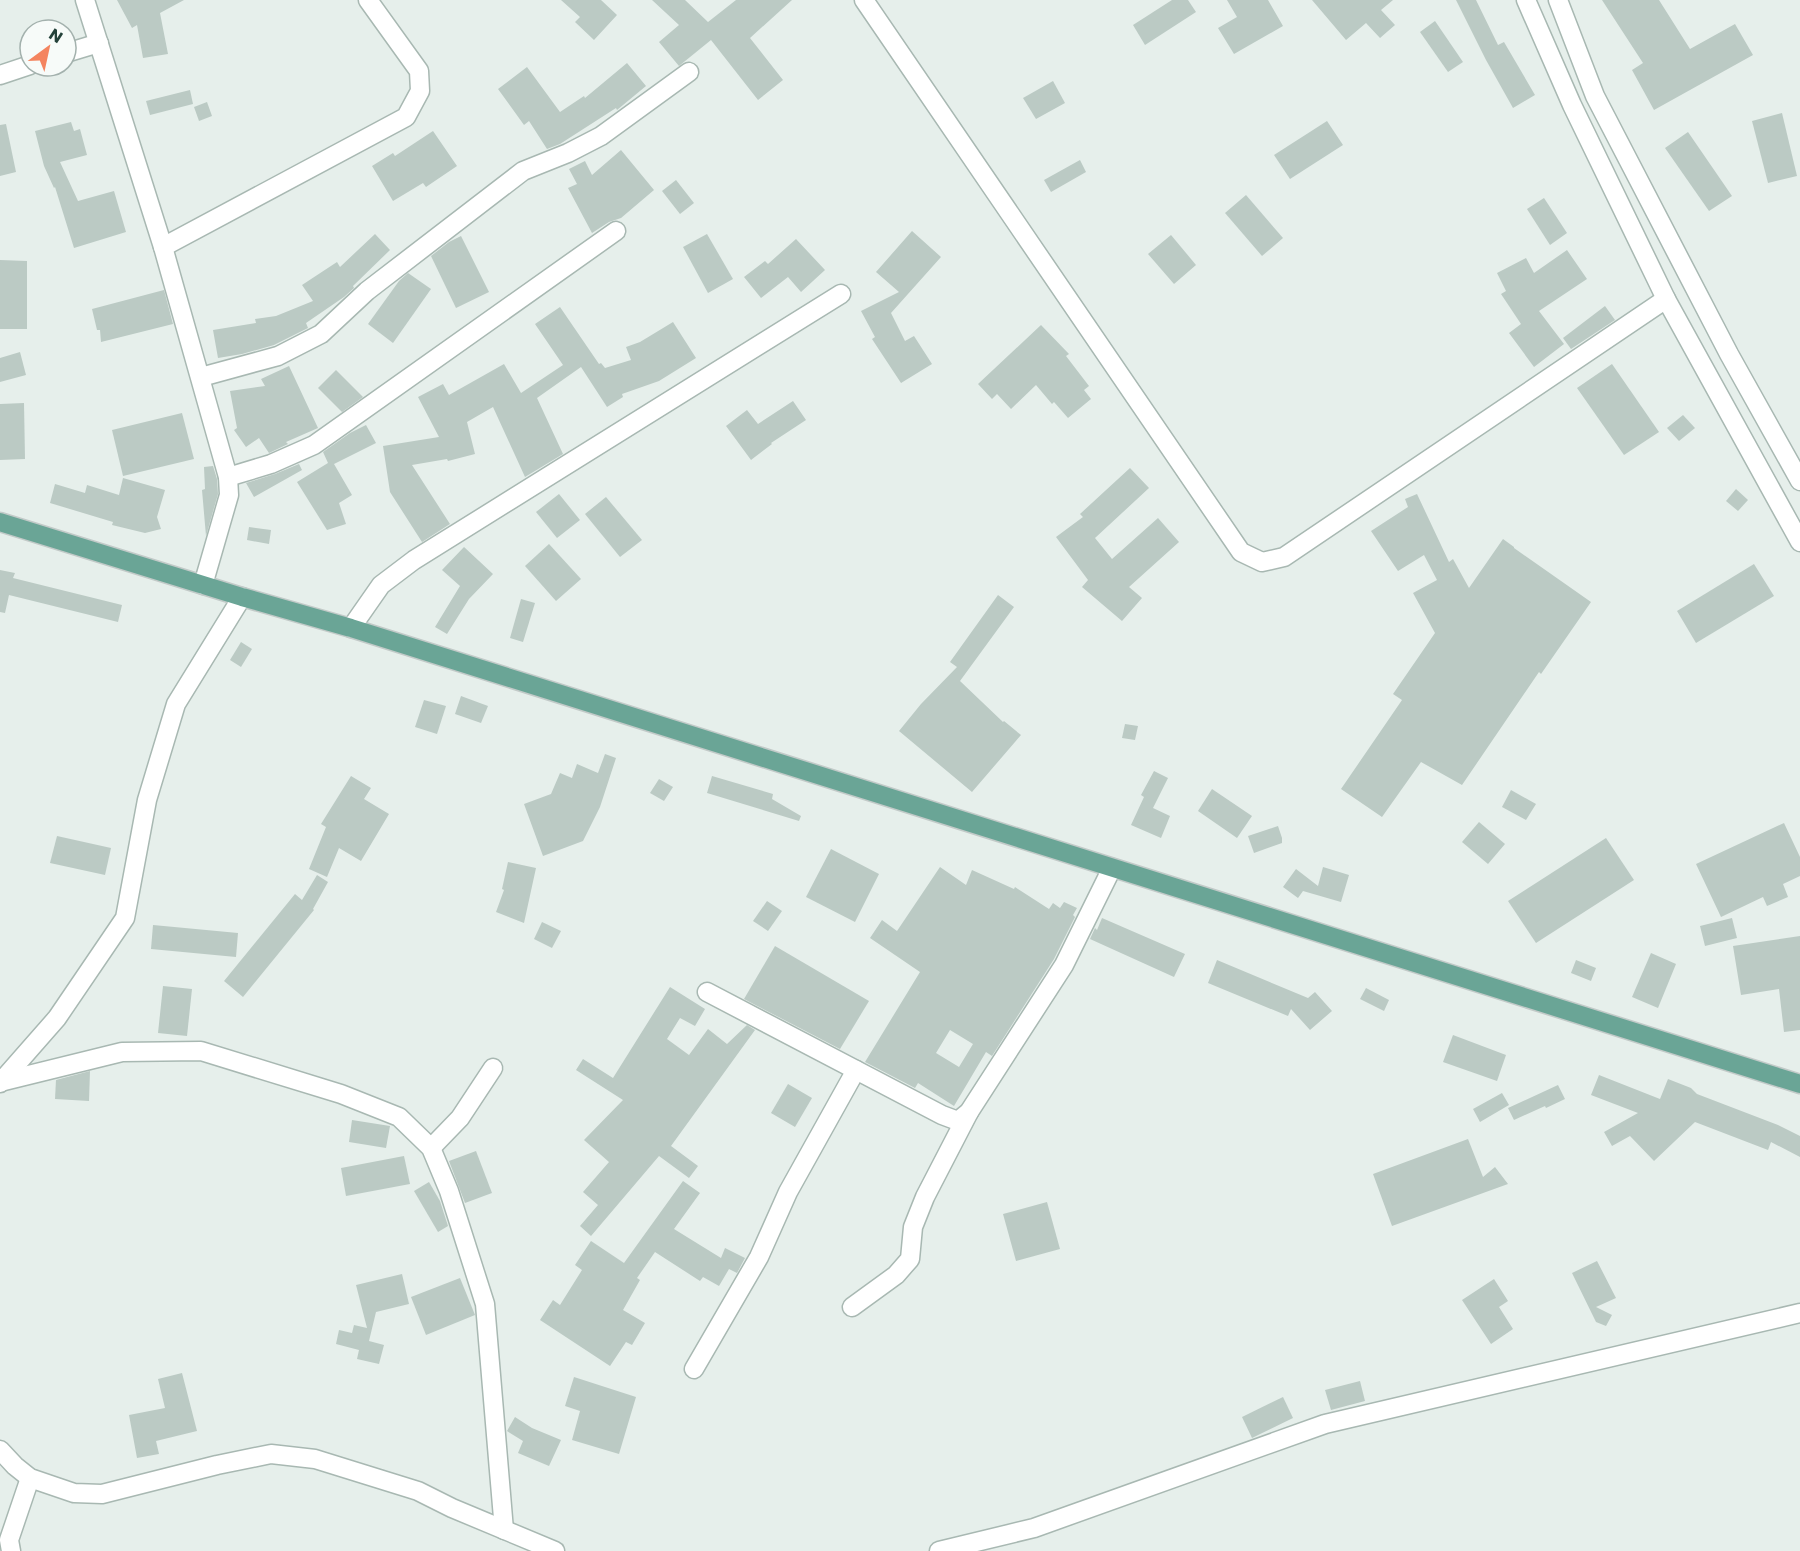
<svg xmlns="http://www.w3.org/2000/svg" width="1800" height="1551" viewBox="0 0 1800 1551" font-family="Poppins,sans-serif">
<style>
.building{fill:#bbcac4;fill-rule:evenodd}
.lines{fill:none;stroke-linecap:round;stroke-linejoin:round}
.minor-casing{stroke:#a8b8b2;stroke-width:21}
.major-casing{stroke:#c2cac8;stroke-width:21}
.minor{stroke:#fff;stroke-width:18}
.major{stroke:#6aa596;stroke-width:18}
</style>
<rect width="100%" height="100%" fill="#e6efeb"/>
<g class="building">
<path d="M117 0H184L160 13 168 54 143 58 137 25 132 28Z"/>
<path d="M561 0H601L617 15 594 40 575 22 580 17Z"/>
<path d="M652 0H685L708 22 736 0H792L750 38 783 80 758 100 711 40 679 66 659 42 679 25Z"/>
<path d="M1172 0H1188L1196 12 1145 45 1133 25Z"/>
<path d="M1227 0H1268L1283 26 1234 54 1218 28 1237 17Z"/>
<path d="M1312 0H1393L1381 10 1395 25 1380 38 1366 23 1346 40Z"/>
<path d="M1456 0H1476L1498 45 1504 42 1535 95 1513 108 1486 60Z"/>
<path d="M1602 0H1659L1690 49 1735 24 1753 55 1654 110 1632 70 1643 63Z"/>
<path d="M1435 21 1463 62 1448 72 1420 32Z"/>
<path d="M627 63 646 86 617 110 616 108 560 144 547 149 529 121 524 125 498 89 527 67 560 112 584 96 585 98Z"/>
<path d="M1053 81 1065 103 1036 119 1023 98Z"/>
<path d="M190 90 193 104 150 115 146 101Z"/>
<path d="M207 102 212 116 199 121 194 107Z"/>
<path d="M1782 113 1797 176 1768 183 1752 121Z"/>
<path d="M1327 121 1343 145 1290 179 1274 155Z"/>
<path d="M71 122 74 131 80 129 87 155 60 162 78 201 114 191 126 232 74 248 55 187 54 188 44 166 35 131Z"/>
<path d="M6 124 16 172 0 176V125Z"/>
<path d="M433 131 457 166 426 187 423 183 393 201 372 166 393 153 395 156Z"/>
<path d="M1688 132 1732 196 1709 211 1665 148Z"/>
<path d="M621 150 654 190 621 218 609 222 592 233 568 188 577 184 569 169 585 161 592 175Z"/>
<path d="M1080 160 1086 172 1051 192 1044 180Z"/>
<path d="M676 180 694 203 680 214 662 191Z"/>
<path d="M1246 195 1283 238 1262 256 1225 213Z"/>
<path d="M1544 198 1567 233 1550 245 1527 209Z"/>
<path d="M912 231 941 257 891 313 905 341 914 336 932 364 901 383 872 339 875 337 861 311 899 292 876 272Z"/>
<path d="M375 234 390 250 353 286 354 288 344 297 306 323 308 328 274 345 242 354 218 358 213 330 256 323 255 319 276 316 313 301 302 285 337 262 340 267Z"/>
<path d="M707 234 733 279 708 293 683 247Z"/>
<path d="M1171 235 1196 265 1174 284 1148 254Z"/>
<path d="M461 236 489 292 456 308 431 256 449 242Z"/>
<path d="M796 239 825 270 801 292 788 277 761 298 744 277 765 261 768 264Z"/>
<path d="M1567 250 1587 279 1539 311 1564 344 1534 367 1509 333 1521 324 1501 294 1506 291 1497 273 1526 258 1534 273Z"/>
<path d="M0 260 27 261V329H0Z"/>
<path d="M408 273 431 289 393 343 368 324 399 281Z"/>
<path d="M164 290 173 324 101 342 100 330H97L92 309Z"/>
<path d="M1605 306 1615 320 1571 349 1563 338Z"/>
<path d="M560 307 599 364 601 363 605 368 631 360 626 347 640 342 673 322 696 358 659 381 622 394 623 397 607 407 581 367 537 398 563 454 525 477 493 407 467 422 475 454 448 461 447 459 412 465 450 524 422 542 390 492 383 446 439 437 418 397 443 384 449 395 504 364 521 393 563 365 535 324Z"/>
<path d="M1041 325 1069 354 1066 356 1089 386 1084 390 1091 399 1068 418 1054 402 1052 404 1036 385 1011 409 997 394 992 399 978 384Z"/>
<path d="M20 352 26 375 0 382V358Z"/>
<path d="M1612 364 1659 432 1624 455 1577 388Z"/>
<path d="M289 366 318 428 286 442 288 444 269 453 259 438 246 447 234 430 237 428 230 391 265 386 261 379Z"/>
<path d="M336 370 363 397 342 412 318 388Z"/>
<path d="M793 401 806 420 771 443 772 444 751 460 726 426 747 410 758 424Z"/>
<path d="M24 403 25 459 0 460V404Z"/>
<path d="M182 413 194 459 123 476 112 430Z"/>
<path d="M1683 415 1695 428 1679 441 1667 428Z"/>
<path d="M366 425 376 443 334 464 352 495 339 503 346 524 327 530 297 482 328 463 323 452 350 433Z"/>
<path d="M299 464 302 470 254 497 246 483 275 474Z"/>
<path d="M213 466 217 479 218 494 206 536 202 490 205 489 204 467Z"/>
<path d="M1130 468 1149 488 1095 538 1112 559 1158 518 1179 542 1129 587 1142 598 1122 621 1082 587 1088 580 1056 537 1083 517 1080 514Z"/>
<path d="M123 478 165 490 157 517 161 529 145 533 112 525 113 522 50 503 55 484 85 493 87 485 119 495Z"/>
<path d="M1736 489 1748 500 1738 511 1726 501Z"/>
<path d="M559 494 580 520 557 538 536 512Z"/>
<path d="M1417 494 1449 562 1453 559 1469 588 1503 539 1514 547V548L1591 602 1541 674 1539 672 1462 785 1421 762 1382 817 1341 789 1402 700 1393 694 1435 633 1413 593 1437 580 1424 555 1398 571 1371 531 1408 507 1405 499Z"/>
<path d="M606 497 642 540 620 557 585 514Z"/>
<path d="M249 527 271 530 269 544 247 540Z"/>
<path d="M549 544 581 579 556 601 525 566Z"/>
<path d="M464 547 493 574 469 599 447 634 435 627 460 586 442 570Z"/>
<path d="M1754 564 1774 596 1696 643 1677 611Z"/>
<path d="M0 570 15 573 13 578 122 605 118 622 9 595 5 613 0 612Z"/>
<path d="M998 595 1014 607 960 681 1003 722 1004 721 1021 735 972 792 899 731 921 704 957 667 950 662Z"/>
<path d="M521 599 535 603 523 642 510 638Z"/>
<path d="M241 642 252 649 241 667 230 660Z"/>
<path d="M461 696 488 706 481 723 455 714Z"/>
<path d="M424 700 446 706 437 734 415 727Z"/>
<path d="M1125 724 1138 726 1135 740 1122 738Z"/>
<path d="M605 754 616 758 600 807 583 841 543 856 524 804 551 794 560 773 572 778 577 764 598 773Z"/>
<path d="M1154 771 1168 778 1153 808 1170 816 1161 838 1131 825 1144 797 1141 795Z"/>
<path d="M351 776 371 788 364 799 389 814 361 861 339 848 327 877 309 869 326 827 321 824Z"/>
<path d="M712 776 773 794 772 799 801 816 799 821 707 793Z"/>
<path d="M659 779 673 787 664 801 650 793Z"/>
<path d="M1212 789 1252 816 1237 838 1198 811Z"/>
<path d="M1511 790 1536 804 1526 820 1502 807Z"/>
<path d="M1479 822 1505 844 1488 864 1462 842Z"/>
<path d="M1784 823 1800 857V876L1783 884 1788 897 1767 906 1763 897 1721 917 1696 864Z"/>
<path d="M1278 826 1282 838V843L1254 853 1248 836Z"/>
<path d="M57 836 111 848 105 875 50 863Z"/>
<path d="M1606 838 1634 880 1536 943 1508 901Z"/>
<path d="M831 849 879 874 855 922 806 897Z"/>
<path d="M508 862 536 868 524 923 496 912 504 890 502 889Z"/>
<path d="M940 867 966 885 972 870 1014 889 1015 887 1049 909 1053 903 1060 908 1064 902 1077 908 1073 915 1075 917 1054 959 992 1056 986 1052 954 1106 918 1083 915 1088 865 1062 920 972 870 938 882 920 897 931ZM950 1030 973 1044 959 1067 936 1053Z"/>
<path d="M1323 867 1349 875 1341 902 1303 891 1298 898 1283 887 1296 869 1318 886Z"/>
<path d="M317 875 328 882 313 909 314 910 243 997 224 981 295 894 302 900Z"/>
<path d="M767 901 782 911 768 931 753 921Z"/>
<path d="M1102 918 1185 954 1174 977 1090 939 1095 928 1097 930Z"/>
<path d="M1732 918 1737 938 1705 946 1700 926Z"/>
<path d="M542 922 561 931 552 948 534 939Z"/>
<path d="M153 925 238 933 236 957 151 949Z"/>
<path d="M1800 936V1030L1784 1032 1779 989 1741 995 1733 946Z"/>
<path d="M775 946 869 1001 840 1049 744 999Z"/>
<path d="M1651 953 1676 964 1658 1008 1632 997Z"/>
<path d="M1217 960 1308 998 1315 992 1332 1011 1310 1030 1291 1009 1288 1016 1208 983Z"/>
<path d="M1576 960 1596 968 1591 981 1571 973Z"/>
<path d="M163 986 192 989 187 1036 158 1033Z"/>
<path d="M670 987 705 1009 695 1026 680 1018 667 1039 689 1055 708 1029 727 1044 747 1025 755 1030 671 1146 698 1166 689 1178 659 1156 591 1236 580 1226 598 1205 583 1192 609 1162 584 1140 623 1100 576 1070 583 1059 613 1078Z"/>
<path d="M1366 988 1389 1000 1384 1011 1360 999Z"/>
<path d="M1453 1035 1506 1055 1497 1081 1443 1062Z"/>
<path d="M90 1071 89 1101 55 1099 56 1080Z"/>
<path d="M1599 1075 1660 1099 1668 1079 1691 1088 1697 1094 1778 1125 1800 1136V1157L1771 1142 1768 1150 1695 1122 1654 1161 1630 1136 1612 1146 1604 1132 1638 1113 1591 1095Z"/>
<path d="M788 1084 812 1098 795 1127 771 1113Z"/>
<path d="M1558 1085 1565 1099 1546 1108 1545 1106 1514 1120 1508 1108Z"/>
<path d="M1502 1093 1509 1105 1480 1122 1473 1109Z"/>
<path d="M352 1120 390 1126 386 1148 349 1142Z"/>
<path d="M1468 1139 1483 1177 1495 1167 1508 1184 1392 1226 1373 1174Z"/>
<path d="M476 1151 492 1193 465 1203 449 1161Z"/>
<path d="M404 1156 410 1184 346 1196 341 1168Z"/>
<path d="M683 1181 700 1193 674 1229 721 1258 725 1248 745 1258 737 1273 729 1269 719 1286 703 1277 700 1281 655 1252 637 1278 640 1280 623 1310 645 1323 632 1345 626 1342 610 1366 540 1320 553 1300 560 1305 582 1270 575 1265 591 1241 624 1263Z"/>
<path d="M429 1182 440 1201 448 1226 438 1232 414 1191Z"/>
<path d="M1047 1202 1060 1249 1016 1261 1003 1214Z"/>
<path d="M1597 1261 1616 1298 1596 1307 1612 1315 1606 1326 1596 1322 1572 1273Z"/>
<path d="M402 1274 409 1304 376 1312 369 1341 384 1345 379 1364 357 1359 359 1350 336 1344 339 1330 352 1333 354 1325 367 1328 356 1285Z"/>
<path d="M460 1278 475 1315 426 1335 411 1297Z"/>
<path d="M1494 1279 1508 1301 1499 1307 1513 1329 1491 1344 1462 1300Z"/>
<path d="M182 1373 197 1431 156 1441 159 1454 137 1458 129 1415 165 1408 158 1379Z"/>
<path d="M574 1377 636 1397 619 1454 572 1440 580 1411 565 1406Z"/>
<path d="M1360 1381 1365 1401 1331 1410 1325 1390Z"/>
<path d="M1283 1397 1293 1418 1252 1438 1242 1417Z"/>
<path d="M515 1417 532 1428 561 1440 549 1466 518 1453 523 1441 507 1431Z"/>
</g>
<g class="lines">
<g class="minor-casing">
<g id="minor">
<path d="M85 0 163 247 228 477 229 495 203 585"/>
<path d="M864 0 1241 552 1262 562 1284 557 1666 299"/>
<path d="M1526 0 1572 105 1666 299 1800 542"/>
<path d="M1558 0 1595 96 1729 354 1800 481"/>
<path d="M66 53 99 43"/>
<path d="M0 75 30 65"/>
<path d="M163 247 406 117 420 91 419 71 368 0"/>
<path d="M201 377 278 356 321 334 367 291 523 171 568 153 601 136 689 72"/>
<path d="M228 477 271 464 314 445 616 231"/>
<path d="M351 628 381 585 414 560 841 294"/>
<path d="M707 992 942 1115 958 1121 969 1112 1064 965 1112 868"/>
<path d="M0 1082 122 1052 201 1051 341 1094 399 1117 431 1148 449 1191 485 1304 504 1530"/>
<path d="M0 1083 57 1018 125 918 147 800 176 704 242 597"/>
<path d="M431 1148 460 1118 493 1068"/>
<path d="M852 1307 896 1275 910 1259 913 1227 925 1197 969 1112"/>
<path d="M694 1369 759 1257 788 1192 856 1070"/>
<path d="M0 1450 15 1466 30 1478 74 1493 102 1494 217 1465 271 1454 315 1459 418 1491 452 1508 555 1551"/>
<path d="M11 1551 9 1540 30 1478"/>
<path d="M939 1551 1034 1528 1325 1424 1800 1313"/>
</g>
</g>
<g class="major-casing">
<path id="major" d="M0 522 242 597 351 628 1800 1084"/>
</g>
<use href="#minor" class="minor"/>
<use href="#major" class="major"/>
</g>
<g transform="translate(48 48) rotate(33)"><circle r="28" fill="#f7fbf9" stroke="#a3b1ad" stroke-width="1.5"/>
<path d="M0-4.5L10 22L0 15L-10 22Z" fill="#f4845f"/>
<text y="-9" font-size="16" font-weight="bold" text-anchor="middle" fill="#24423a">N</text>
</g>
</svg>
